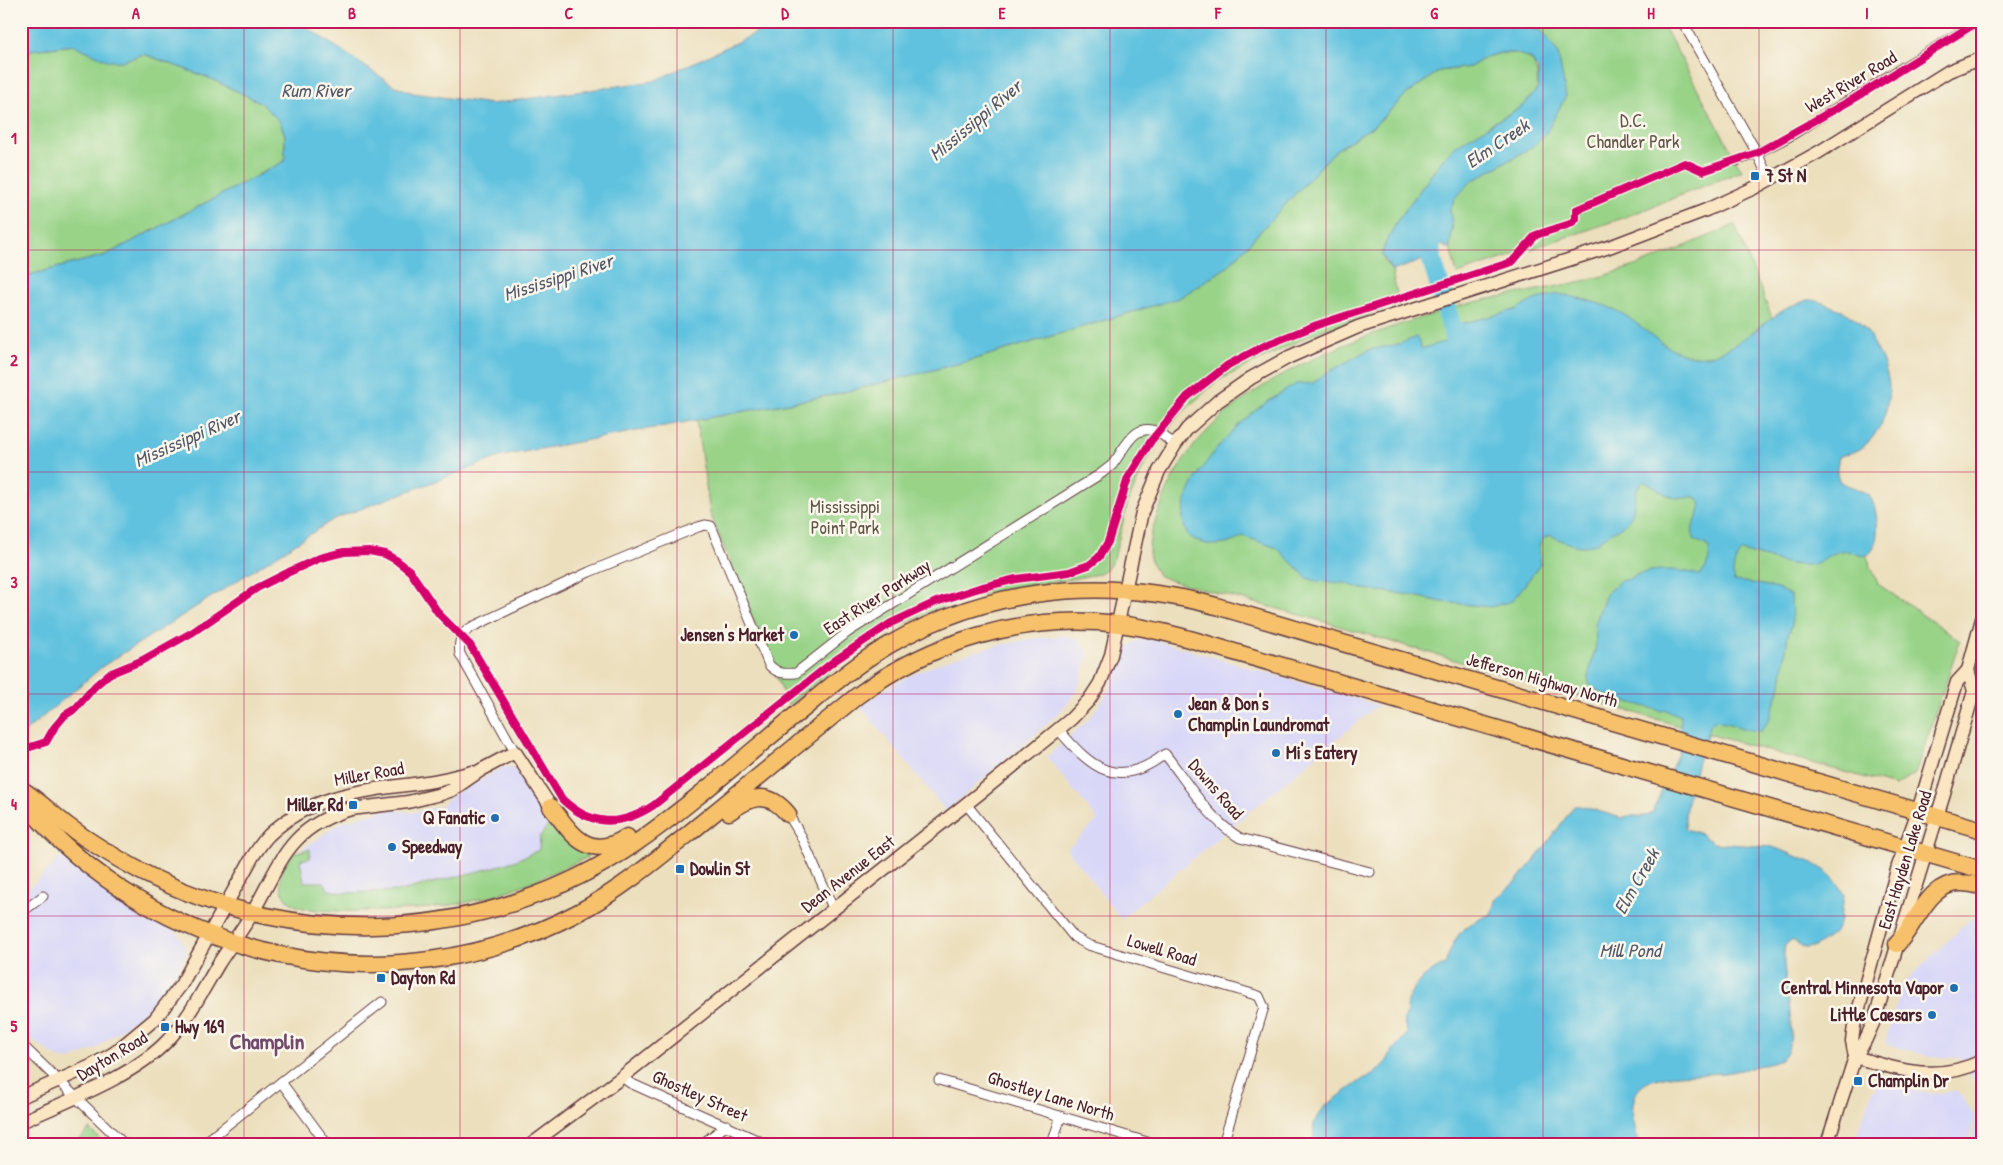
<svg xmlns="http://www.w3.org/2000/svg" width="2003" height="1165" viewBox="0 0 2003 1165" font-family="'Patrick Hand',sans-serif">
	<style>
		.built { fill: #d8d7f8 }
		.green { fill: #98d388; stroke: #71795a }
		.water { fill: #61c2df; stroke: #567085 }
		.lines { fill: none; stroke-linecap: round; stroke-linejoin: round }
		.river { stroke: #61c2df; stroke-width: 20 }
		.street-casing { stroke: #623c41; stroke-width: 11 }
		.secondary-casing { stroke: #623c41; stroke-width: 15 }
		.highway-casing { stroke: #623c41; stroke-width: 19 }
		.street { stroke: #fff; stroke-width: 9 }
		.secondary { stroke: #fbe6c4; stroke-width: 12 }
		.highway { stroke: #f6c16b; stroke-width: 16 }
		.cycleway-casing { stroke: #fbf7ec; stroke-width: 11 }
		.cycleway { stroke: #d6006c; stroke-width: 8 }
		.grid { fill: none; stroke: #c2185b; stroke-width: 1; stroke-opacity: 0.55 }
		.poi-dot { fill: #1f6fb2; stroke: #fbf7ec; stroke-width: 2 }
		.labels { text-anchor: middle; stroke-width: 5; stroke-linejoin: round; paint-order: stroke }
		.street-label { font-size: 18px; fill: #4a1f2b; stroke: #fbf7ec }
		.park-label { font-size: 18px; fill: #615547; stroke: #fbf7ec }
		.poi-label { font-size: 18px; font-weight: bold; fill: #4a1f2b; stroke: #fbf7ec; text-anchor: start }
		.water-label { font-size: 19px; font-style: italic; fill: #52586a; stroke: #fbf7ec }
		.district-label { font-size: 22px; font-weight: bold; fill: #714a6c; stroke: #fbf7ec }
		.neatline { fill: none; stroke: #c2185b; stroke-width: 2 }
		.grid-label { font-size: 16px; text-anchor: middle; font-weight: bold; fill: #c2185b }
	</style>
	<rect width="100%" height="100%" fill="#fbf7ec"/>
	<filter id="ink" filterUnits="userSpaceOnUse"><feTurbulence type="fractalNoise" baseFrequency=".02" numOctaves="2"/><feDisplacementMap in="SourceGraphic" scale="10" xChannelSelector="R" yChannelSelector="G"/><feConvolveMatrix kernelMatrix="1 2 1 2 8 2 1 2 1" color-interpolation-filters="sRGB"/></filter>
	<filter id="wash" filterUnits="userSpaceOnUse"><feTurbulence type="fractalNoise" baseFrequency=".0096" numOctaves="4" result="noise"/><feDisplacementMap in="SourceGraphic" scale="20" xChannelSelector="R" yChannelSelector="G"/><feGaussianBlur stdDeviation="1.12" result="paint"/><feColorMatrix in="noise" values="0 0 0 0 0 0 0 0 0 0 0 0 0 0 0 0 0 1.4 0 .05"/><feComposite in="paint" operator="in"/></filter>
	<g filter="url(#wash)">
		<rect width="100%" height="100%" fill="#ecdfbd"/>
		<g class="built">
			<path d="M1068,636L1078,640L1083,645L1087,651L1088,658L1076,693L1058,714L946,811L861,707L882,691L913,674L950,659L991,647L1037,638Z"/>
			<path d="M1150,639L1378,705L1121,919L1067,849L1098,820L1047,757L1089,719L1106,695L1118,672L1121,655L1127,648L1137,641Z"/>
			<path d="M505,766L509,767L516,771L553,819L565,839L577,851L586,854L588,857L542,878L504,892L465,903L443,906L388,911H346L305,908L293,905L285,899L281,887V878L287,864L296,853L340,823L387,809L411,813L441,806L455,794Z"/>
			<path d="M61,857L136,912L175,931L183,941L186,952L180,966L151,1007L95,1049L70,1060L58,1058L50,1053L21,1031V896Z"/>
			<path d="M1971,918L1982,920V1093L1960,1058L1931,1057L1885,1043L1902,985Z"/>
			<path d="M1885,1083L1913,1091L1943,1093L1957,1090L1975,1117L1967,1144H1854L1872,1091L1879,1085Z"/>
			<path d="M1982,1098V1144H1970Z"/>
		</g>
		<g class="green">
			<path d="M1490,21H1661L1742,171L1623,218L1457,274L1450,247L1452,228L1450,209L1455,198L1472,181L1532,147L1546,133L1558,53Z"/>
			<path d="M74,45L109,60L122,61L144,54L209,78L260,102L280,122L285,135V161L106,255L21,277V51Z"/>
			<path d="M1500,53C1530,53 1537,57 1538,88L1524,105L1491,124L1443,159L1398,220L1384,261L1392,271L1399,304L1313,334L1217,381L1177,417L1147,460L1128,502L1114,558L1108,568L1098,574C1049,584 999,587 952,603C890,624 838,665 788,705L710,513L696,420L832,395L965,362L1179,298L1227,267L1336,150L1375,125L1407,94L1439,71L1470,67L1486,57Z"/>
			<path d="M1735,225L1878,584L1960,641L1915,774L1895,786L1676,725L1301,615L1172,581L1158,575C1155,570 1152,564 1150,558C1145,541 1160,509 1166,493C1205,396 1331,345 1424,317C1441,312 1457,306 1475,302C1524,291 1575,286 1623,270C1661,258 1698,240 1735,225Z"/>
			<path d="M553,819C562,834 569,848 586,854L588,857C548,875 506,895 463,903C431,909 397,911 365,911C345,911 324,912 304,908C275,903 274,870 295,853C299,851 305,850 310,849V858L300,860L304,882H324L328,890L345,893L400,891L491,868L514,861L539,850L540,836Z"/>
			<path d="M89,1129L105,1144H76Z"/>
		</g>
		<g class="water">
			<path d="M21,21H297L393,85L413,93L491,104L654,81L782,21H1490L1542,31L1558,53L1566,96L1546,133L1532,147L1472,181L1455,198L1450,209L1452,228L1450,247L1446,248L1445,246L1439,245L1436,250L1437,255L1392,271L1382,255L1385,244L1398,220L1443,159L1457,145L1524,105L1538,88V69L1531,59L1516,53H1500L1486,57L1470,67L1439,71L1408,93L1375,125L1336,150L1227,267L1179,298L965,362L832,395L502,456L334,519L103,666L21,735V277L106,255L285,161V135L280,122L260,102L209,78L144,54L122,61H109L74,45L21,51Z"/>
			<path d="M1558,294C1581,298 1603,303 1623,314C1647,329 1665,352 1694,356C1730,361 1763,317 1796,304C1800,303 1804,301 1807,300C1817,299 1828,305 1836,308C1849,313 1860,321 1868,333C1877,348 1888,369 1889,386C1889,392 1888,399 1887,405C1885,421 1874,440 1860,449C1854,453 1846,453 1839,457C1837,467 1835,473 1840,482C1848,486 1860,489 1868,495C1879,504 1882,549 1867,555C1859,558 1851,549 1841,551C1831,553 1823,561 1814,564C1796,569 1759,556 1742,551C1735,556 1731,573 1734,581C1753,583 1775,585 1791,596L1792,625L1788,635L1781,684L1769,720L1761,731C1744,731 1730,722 1714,721L1709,727C1703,750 1680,808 1686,829L1701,834L1713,843L1773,847L1813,863L1826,871L1837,882L1844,895L1841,919L1835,932L1815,947L1805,948L1792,940L1785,945C1779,975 1801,1032 1785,1055C1779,1063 1767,1064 1757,1066C1746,1069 1735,1072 1724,1073C1700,1076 1641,1068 1634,1099C1630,1115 1636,1128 1638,1144H1313L1314,1124L1324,1107L1363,1079L1374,1074L1385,1064L1393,1050L1408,1033C1402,1022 1405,1021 1407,1011C1407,1008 1407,1005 1407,1003C1410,987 1430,970 1445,965C1455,934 1461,927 1491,914L1496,898C1526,877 1552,836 1574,806H1581L1621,818L1628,816H1646L1652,813L1679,751L1681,716L1666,710L1661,711C1641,704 1604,699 1589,684L1588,677L1596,646L1595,624L1606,594L1621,580C1629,581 1631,577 1639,574C1656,568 1682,569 1699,575C1707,571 1711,556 1709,547L1694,539C1693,535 1692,531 1693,527C1694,522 1709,499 1693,497C1691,496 1688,498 1686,498C1681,499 1675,498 1670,496C1660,493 1653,483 1643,482C1631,490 1638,508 1629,519C1622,528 1608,534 1599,540V542C1582,551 1566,543 1550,535C1532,543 1542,551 1540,565L1512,601L1491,607L1442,602L1410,595L1363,589L1344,583L1316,581L1307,578L1277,548L1243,536C1227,548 1202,548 1187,534C1185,528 1182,522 1183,516C1184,483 1225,435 1250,415C1262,404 1277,396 1291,387L1296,384L1313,383L1323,375L1368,350L1399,344L1417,337L1421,349L1463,336L1460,324L1515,310L1534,300Z"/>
		</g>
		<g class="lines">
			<path class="river" d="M1430,232L1431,257L1459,352L1466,361"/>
		</g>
	</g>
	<g filter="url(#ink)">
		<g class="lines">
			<defs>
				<g id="street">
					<path d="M1682,21L1757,153L1769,179"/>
					<path d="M1736,161L1757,153L1790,136L1979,21"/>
					<path d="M1058,729C1091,768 1117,791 1165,754C1188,783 1208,819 1240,838L1370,872"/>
					<path d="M515,752L460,654C458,642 461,633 472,627L589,572L698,527L705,525L711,526L769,665C778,674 784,674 796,673L848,632L1102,473C1105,470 1109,468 1112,465C1124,451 1134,419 1159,433C1164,436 1170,441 1175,445"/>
					<path d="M966,804L1074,937L1088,945L1259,996L1264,1007L1223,1144"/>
					<path d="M788,814L800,834L833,908"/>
					<path d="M21,913L43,896"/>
					<path d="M21,1044L124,1144"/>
					<path d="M622,1077L630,1083L766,1144"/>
					<path d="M939,1080L1154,1144"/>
					<path d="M281,1082L327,1144"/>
					<path d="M203,1144L382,1002"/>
					<path d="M702,1144L727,1125"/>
					<path d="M1052,1144L1061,1116"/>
				</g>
				<g id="secondary">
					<path d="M1855,1057L1852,1041L1854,1026L1898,866L1918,811L1957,682L1968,670L1982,619"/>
					<path d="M1855,1057C1899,1070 1937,1083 1982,1061"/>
					<path d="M21,1097L91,1066L114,1053L155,1019L181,985L253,856C258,849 263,841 269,835C315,791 369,791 427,782C442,780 457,776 472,772"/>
					<path d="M21,1122C66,1101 133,1077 167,1041C190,1017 202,991 219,963C230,946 242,930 253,912C281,862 289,827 351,809L408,802L441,794L452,790L481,770L515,752L551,807"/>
					<path d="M532,1144L622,1077L985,789L1071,719L1089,700L1100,683L1111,655L1142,512L1159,471L1175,445L1187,429L1218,401L1251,378L1289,357L1358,327L1609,247L1706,210L1754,188L1819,152L1949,71L1982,58"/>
					<path d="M1827,1144L1855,1057L1865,1041L1874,1021L1944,794L1974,691L1968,670"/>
				</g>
				<g id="highway">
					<path d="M21,789C38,800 52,814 68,826C91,843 116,858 142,872C299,953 489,943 636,843C696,801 751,751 808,705C828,688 848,671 871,656C976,588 1096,574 1216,606L1982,830"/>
					<path d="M21,799C156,963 389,1012 577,913C623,889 662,855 703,822C754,780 806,738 857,696C932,640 1026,613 1119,624C1144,627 1168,633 1193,640L1982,870"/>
					<path d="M551,807C573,835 588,862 627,837"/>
					<path d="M729,812C751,796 768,790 788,814"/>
					<path d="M1897,944C1917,924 1928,881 1962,883C1969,883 1975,885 1982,886"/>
				</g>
			</defs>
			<use href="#street" class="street-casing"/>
			<use href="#secondary" class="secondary-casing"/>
			<use href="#highway" class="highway-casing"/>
			<use href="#street" class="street"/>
			<use href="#secondary" class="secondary"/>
			<use href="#highway" class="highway"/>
			<defs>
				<path id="cycleway" d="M21,750L46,742L54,728L65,715L75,709L95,686L109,674L141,661L193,632L257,588L289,572L320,558L344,552L369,551L385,554L396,560L410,571L439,614L470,645L562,799C591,827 621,827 654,805L834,661L891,623L936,602L979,588L1016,579L1069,572L1089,565L1099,557L1108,542L1128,478L1151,441L1187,397L1228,365L1266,345L1317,325L1512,262L1536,235L1570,224L1576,219V210L1685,163L1703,171L1757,153L1855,98L1979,21"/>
			</defs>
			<use href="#cycleway" class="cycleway-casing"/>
			<use href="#cycleway" class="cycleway"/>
		</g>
	</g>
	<path class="grid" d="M244,21V1144M460,21V1144M677,21V1144M893,21V1144M1110,21V1144M1326,21V1144M1543,21V1144M1759,21V1144M21,250H1982M21,472H1982M21,694H1982M21,916H1982"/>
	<g class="poi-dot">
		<rect x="1750" y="171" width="10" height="10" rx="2.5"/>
		<circle cx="794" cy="635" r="5"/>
		<circle cx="1178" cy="714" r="5"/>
		<circle cx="1276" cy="753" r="5"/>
		<rect x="348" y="800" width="10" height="10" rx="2.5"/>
		<circle cx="495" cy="818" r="5"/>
		<circle cx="392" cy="847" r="5"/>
		<rect x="675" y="864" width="10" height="10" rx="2.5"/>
		<rect x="376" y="973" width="10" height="10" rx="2.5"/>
		<circle cx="1954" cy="988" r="5"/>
		<circle cx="1932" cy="1015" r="5"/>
		<rect x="160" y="1022" width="10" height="10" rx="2.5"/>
		<rect x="1853" y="1076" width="10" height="10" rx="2.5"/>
	</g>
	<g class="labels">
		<g class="street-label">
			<text transform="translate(1851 82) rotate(-31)" y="6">West River Road</text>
			<text transform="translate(877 597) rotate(-33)" y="6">East River Parkway</text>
			<text transform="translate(1542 680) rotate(16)" y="6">Jefferson Highway North</text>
			<text transform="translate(369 774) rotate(-10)" y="6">Miller Road</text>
			<text transform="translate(1216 789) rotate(49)" y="6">Downs Road</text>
			<text transform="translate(1905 860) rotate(-73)" y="6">East Hayden Lake Road</text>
			<text transform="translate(848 874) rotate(-38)" y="6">Dean Avenue East</text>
			<text transform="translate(1162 950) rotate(17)" y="6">Lowell Road</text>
			<text transform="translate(112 1056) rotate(-31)" y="6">Dayton Road</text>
			<text transform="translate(700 1096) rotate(24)" y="6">Ghostley Street</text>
			<text transform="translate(1051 1096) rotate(17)" y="6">Ghostley Lane North</text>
		</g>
		<g class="park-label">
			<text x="1633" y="127">D.C.<tspan x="1633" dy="21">Chandler Park</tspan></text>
			<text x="845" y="513">Mississippi<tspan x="845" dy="21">Point Park</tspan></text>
		</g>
		<g class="poi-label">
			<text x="1765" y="182">7 St N</text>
			<text x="784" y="641" text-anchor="end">Jensen's Market</text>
			<text x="1188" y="710">Jean &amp; Don's<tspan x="1188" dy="21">Champlin Laundromat</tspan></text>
			<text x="1286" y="759">Mi's Eatery</text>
			<text x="343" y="811" text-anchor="end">Miller Rd</text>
			<text x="485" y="824" text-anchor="end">Q Fanatic</text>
			<text x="402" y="853">Speedway</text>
			<text x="690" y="875">Dowlin St</text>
			<text x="391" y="984">Dayton Rd</text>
			<text x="1944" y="994" text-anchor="end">Central Minnesota Vapor</text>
			<text x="1922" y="1021" text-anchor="end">Little Caesars</text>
			<text x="175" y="1033">Hwy 169</text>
			<text x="1868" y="1087">Champlin Dr</text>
		</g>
		<g class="water-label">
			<text x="316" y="97">Rum River</text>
			<text transform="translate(975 120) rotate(-40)" y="7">Mississippi River</text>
			<text transform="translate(1497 143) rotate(-34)" y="7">Elm Creek</text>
			<text transform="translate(558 277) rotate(-18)" y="7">Mississippi River</text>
			<text transform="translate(187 438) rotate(-24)" y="7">Mississippi River</text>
			<text transform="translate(1636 881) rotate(-60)" y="7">Elm Creek</text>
			<text x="1630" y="957">Mill Pond</text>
		</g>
		<g class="district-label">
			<text x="267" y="1049">Champlin</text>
		</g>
	</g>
	<rect width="2003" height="1165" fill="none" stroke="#fbf7ec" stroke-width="55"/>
	<rect x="28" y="28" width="1948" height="1110" class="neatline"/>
	<g class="grid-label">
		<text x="136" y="19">A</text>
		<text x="352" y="19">B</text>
		<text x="569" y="19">C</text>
		<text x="785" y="19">D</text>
		<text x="1002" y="19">E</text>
		<text x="1218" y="19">F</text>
		<text x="1434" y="19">G</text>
		<text x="1651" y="19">H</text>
		<text x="1867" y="19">I</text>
		<text x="14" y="144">1</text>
		<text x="14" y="366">2</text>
		<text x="14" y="588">3</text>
		<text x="14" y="810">4</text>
		<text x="14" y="1032">5</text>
	</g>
</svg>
